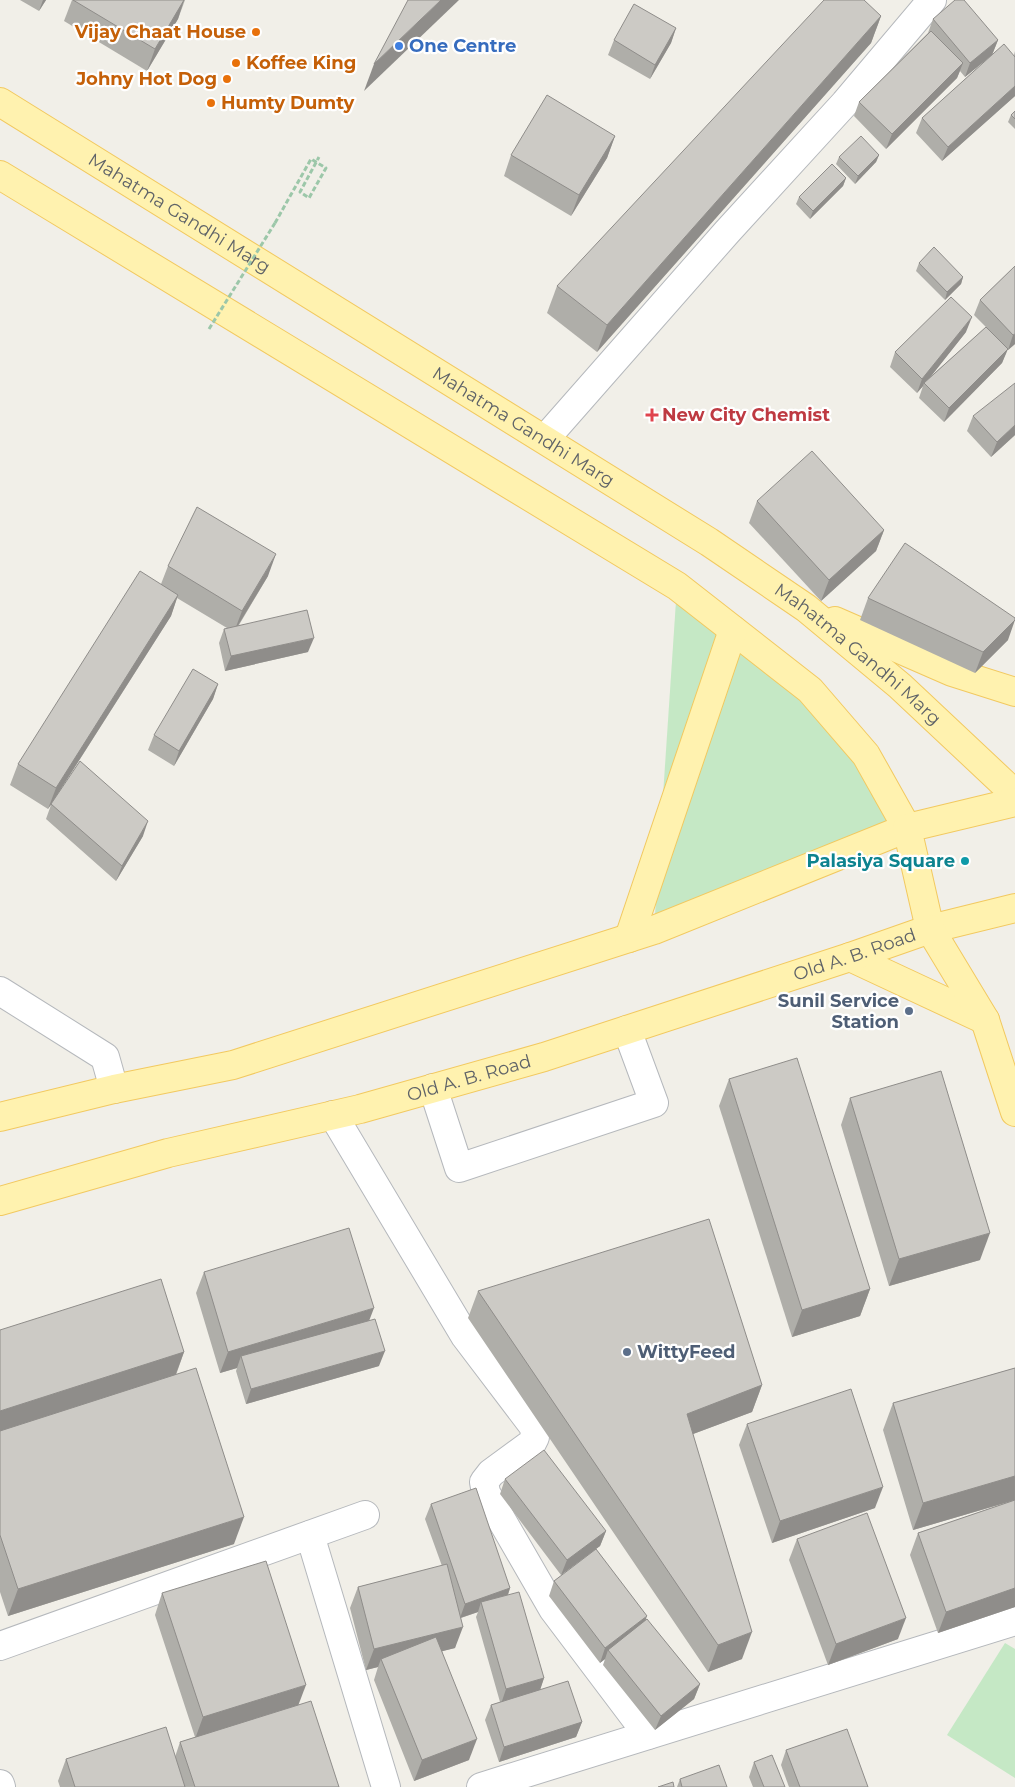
<svg xmlns="http://www.w3.org/2000/svg" width="1015" height="1787" viewBox="0 0 1015 1787" font-family="Montserrat,sans-serif">
	<style>
		.green { fill: #c5e8c5 }
		.lines { fill: none; stroke-linecap: round; stroke-linejoin: round }
		.minor-casing { stroke: #b5b8bc; stroke-width: 30 }
		.major-casing { stroke: #f2c960; stroke-width: 30 }
		.path { stroke: #9cc7a9; stroke-width: 3; stroke-dasharray: 5 2.5; stroke-linecap: butt }
		.minor { stroke: #fff; stroke-width: 28 }
		.major { stroke: #fff2af; stroke-width: 28 }
		.path-bridge { stroke: #9cc7a9; stroke-width: 3; stroke-dasharray: 5 2.5; stroke-linecap: butt }
		.wall { fill: #afaea9 }
		.shaded-wall { fill: #8f8d8a }
		.building { fill: #cccac5; stroke: #8f8d8a }
		.food-dot { fill: #e8710a; stroke: #fff; stroke-width: 2 }
		.shop-dot { fill: #3f7fe0; stroke: #fff; stroke-width: 2 }
		.health-dot { fill: #e0444e; stroke: #fff; stroke-width: 2 }
		.culture-dot { fill: #0f9aa8; stroke: #fff; stroke-width: 2 }
		.service-dot { fill: #5c6f8a; stroke: #fff; stroke-width: 2 }
		.labels { text-anchor: middle; stroke-width: 4.5; stroke-linejoin: round; paint-order: stroke }
		.food-label { font-size: 18px; font-weight: bold; fill: #c56008; stroke: #fff; text-anchor: end }
		.shop-label { font-size: 18px; font-weight: bold; fill: #366cbe; stroke: #fff; text-anchor: start }
		.street-label { font-size: 18px; fill: #5f6368; stroke: #fff }
		.health-label { font-size: 18px; font-weight: bold; fill: #be3a42; stroke: #fff; text-anchor: start }
		.culture-label { font-size: 18px; font-weight: bold; fill: #0d838f; stroke: #fff; text-anchor: end }
		.service-label { font-size: 18px; font-weight: bold; fill: #4e5e75; stroke: #fff; text-anchor: end }
	</style>
	<rect width="100%" height="100%" fill="#f1efe8"/>
	<g class="green">
		<path d="M677,586L810,690L907,828L654,930Z"/>
		<path d="M1005,1643L1015,1649V1778L947,1735Z"/>
	</g>
	<g class="lines">
		<defs>
			<g id="minor">
				<path d="M545,439L727,232L845,103L932,0"/>
				<path d="M0,991L105,1057L114,1089"/>
				<path d="M433,1088L459,1168L654,1103L627,1030"/>
				<path d="M333,1115L465,1336L534,1427L535,1437L532,1443L491,1473L484,1482L486,1493L553,1609L648,1735"/>
				<path d="M310,1535L386,1787"/>
				<path d="M0,1646L365,1515"/>
				<path d="M0,1784L1,1787"/>
				<path d="M481,1787L1015,1621"/>
			</g>
			<g id="major">
				<path id="s1" d="M0,102L709,542L806,608L900,686L1015,794"/>
				<path d="M0,175L677,586L810,690L866,755L907,828L654,930L233,1065L114,1089L0,1117"/>
				<path d="M835,621L952,672L1015,692"/>
				<path d="M1015,802L907,828L930,929L1015,908"/>
				<path d="M629,938L733,630"/>
				<path d="M850,957L985,1020"/>
				<path id="s2" d="M0,1201L168,1153L360,1109L544,1057L850,957L930,929L985,1020L1015,1112"/>
			</g>
		</defs>
		<use href="#minor" class="minor-casing"/>
		<use href="#major" class="major-casing"/>
		<path class="path" d="M275,223L311,159L326,168L309,198L300,192L319,157"/>
		<use href="#minor" class="minor"/>
		<use href="#major" class="major"/>
		<path class="path-bridge" d="M209,329L275,223"/>
	</g>
	<g class="wall">
		<path d="M20,0H46L39,11Z"/>
		<path d="M72,0H185L178,19L147,71L64,21Z"/>
		<path d="M881,16L871,43L597,352L547,313L557,286Z"/>
		<path d="M933,19L998,40L992,55H1014L1015,51V96L942,161L916,133L922,118L991,56L965,77L960,71L957,78L886,149L854,116L859,102L928,33Z"/>
		<path d="M676,28L671,43L650,79L608,55L614,40Z"/>
		<path d="M1015,111V129L1008,122L1011,115Z"/>
		<path d="M615,136L607,158L571,216L504,176L511,155Z"/>
		<path d="M879,155L876,162L855,184L836,164L839,157Z"/>
		<path d="M846,178L843,186L810,219L796,204L799,197Z"/>
		<path d="M919,263L963,277L961,284L945,300L916,271Z"/>
		<path d="M1015,266V344L1008,350H1007L1002,363L944,422L919,398L923,386L917,393L890,367L895,352L966,332L929,378L986,327L974,315L980,300Z"/>
		<path d="M973,416L1015,435L991,457L967,431Z"/>
		<path d="M757,501L884,530L876,551L821,601L749,523Z"/>
		<path d="M168,566L268,576L239,625L308,652L225,671L219,643L224,629L227,628L177,598L171,616L61,789L143,836L116,881L46,819L51,805L48,809L10,785L18,764L161,584Z"/>
		<path d="M868,598L1008,640L975,673L860,620Z"/>
		<path d="M218,684L213,699L174,766L148,750L154,735Z"/>
		<path d="M729,1079L870,1289L860,1316L792,1337L719,1106Z"/>
		<path d="M850,1098L980,1260L889,1286L841,1125Z"/>
		<path d="M204,1272L369,1320L379,1366L246,1404L236,1371L237,1368L220,1373L196,1293Z"/>
		<path d="M478,1291L762,1385L752,1412L693,1434L742,1659L708,1672L468,1318Z"/>
		<path d="M0,1330L184,1352L176,1375L234,1544L8,1616L0,1592Z"/>
		<path d="M1015,1368V1607L938,1633L910,1555L918,1533L1012,1501L913,1530L883,1430L893,1403Z"/>
		<path d="M747,1424L875,1508L772,1543L739,1445Z"/>
		<path d="M505,1479L606,1531L600,1546L596,1549L646,1620L700,1684L694,1699L655,1730L603,1665L605,1659L600,1663L549,1596L554,1581L588,1555L561,1575L500,1494Z"/>
		<path d="M431,1504L510,1588L508,1595L544,1678L540,1690L582,1722L576,1737L499,1762L485,1720L491,1705L500,1702L476,1617L478,1612L461,1618L455,1648L442,1651L469,1760L414,1781L374,1680L378,1667L366,1670L350,1608L358,1587L442,1566L425,1519Z"/>
		<path d="M797,1539L898,1639L828,1665L789,1560Z"/>
		<path d="M162,1593L299,1705L339,1787H60L58,1781L66,1759L175,1757L180,1742L195,1737L155,1615Z"/>
		<path d="M786,1750L868,1787H789L781,1765Z"/>
		<path d="M754,1762L785,1787H753L749,1777Z"/>
		<path d="M680,1779L727,1787H677Z"/>
	</g>
	<g class="shaded-wall">
		<path d="M43,0H46L39,11Z"/>
		<path d="M184,0L178,19L147,71L155,49Z"/>
		<path d="M441,0H459L364,91L374,64Z"/>
		<path d="M881,16L871,43L597,352L607,325Z"/>
		<path d="M676,28L671,43L650,79L655,65Z"/>
		<path d="M998,40L992,55L965,77L970,63Z"/>
		<path d="M963,63L957,78L886,149L892,134Z"/>
		<path d="M1015,86V96L942,161L948,147Z"/>
		<path d="M615,136L607,158L571,216L579,195Z"/>
		<path d="M879,155L876,162L855,184L858,176Z"/>
		<path d="M846,178L843,186L810,219L813,211Z"/>
		<path d="M963,277L961,284L945,300L947,292Z"/>
		<path d="M972,317L966,332L925,384L924,383L923,386L917,393L922,379Z"/>
		<path d="M1015,334V344L1008,350L1013,335Z"/>
		<path d="M1008,349L1002,363L944,422L949,408Z"/>
		<path d="M1015,425V435L991,457L997,442Z"/>
		<path d="M884,530L876,551L821,601L829,580Z"/>
		<path d="M276,554L268,576L234,632L242,611Z"/>
		<path d="M178,595L171,616L48,809L56,788Z"/>
		<path d="M1015,620L1008,640L975,673L983,652Z"/>
		<path d="M314,638L308,652L225,671L231,656Z"/>
		<path d="M218,684L213,699L174,766L179,751Z"/>
		<path d="M148,821L143,836L116,881L122,866Z"/>
		<path d="M990,1233L980,1260L889,1286L899,1259Z"/>
		<path d="M870,1289L860,1316L792,1337L802,1310Z"/>
		<path d="M374,1308L366,1329L241,1356L237,1368L220,1373L228,1352Z"/>
		<path d="M385,1351L379,1366L246,1404L251,1389Z"/>
		<path d="M184,1352L174,1379L0,1435V1411Z"/>
		<path d="M762,1385L752,1412L677,1440L687,1414Z"/>
		<path d="M1015,1476V1500L913,1530L923,1503Z"/>
		<path d="M883,1487L875,1508L772,1543L780,1521Z"/>
		<path d="M244,1517L234,1544L8,1616L18,1589Z"/>
		<path d="M606,1531L600,1546L561,1575L567,1560Z"/>
		<path d="M510,1588L505,1603L481,1602L478,1612L460,1618L465,1604Z"/>
		<path d="M1015,1588V1607L938,1633L946,1612Z"/>
		<path d="M647,1616L642,1630L608,1650L605,1659L600,1663L605,1648Z"/>
		<path d="M906,1618L898,1639L828,1665L836,1644Z"/>
		<path d="M463,1627L455,1648L384,1666L381,1659L378,1667L366,1670L374,1649Z"/>
		<path d="M752,1632L742,1659L708,1672L718,1645Z"/>
		<path d="M544,1678L539,1693L501,1704L506,1689Z"/>
		<path d="M700,1684L694,1699L655,1730L661,1716Z"/>
		<path d="M306,1685L298,1706L195,1739L203,1717Z"/>
		<path d="M582,1722L576,1737L499,1762L504,1747Z"/>
		<path d="M477,1739L469,1760L414,1781L422,1760Z"/>
	</g>
	<g class="building">
		<path d="M73,0H184L155,49Z"/>
		<path d="M408,0H441L374,64Z"/>
		<path d="M824,0H864L881,16L607,325L557,286Z"/>
		<path d="M955,0H964L998,40L970,63L933,19Z"/>
		<path d="M634,4L676,28L655,65L614,40Z"/>
		<path d="M931,31L963,63L892,134L859,102Z"/>
		<path d="M1004,44L1015,57V86L948,147L922,118Z"/>
		<path d="M547,95L615,136L579,195L511,155Z"/>
		<path d="M1015,111V119L1011,115Z"/>
		<path d="M861,136L879,155L858,176L839,157Z"/>
		<path d="M832,164L846,178L813,211L799,197Z"/>
		<path d="M934,247L963,277L947,292L919,263Z"/>
		<path d="M1015,266V334L1013,335L980,300Z"/>
		<path d="M951,297L972,317L922,379L895,352Z"/>
		<path d="M986,327L1008,349L949,408L924,383Z"/>
		<path d="M1015,383V425L997,442L973,416Z"/>
		<path d="M812,451L884,530L829,580L757,501Z"/>
		<path d="M197,507L276,554L242,611L168,566Z"/>
		<path d="M905,543L1015,618V620L983,652L868,598Z"/>
		<path d="M140,571L178,595L56,788L18,764Z"/>
		<path d="M307,610L314,638L231,656L224,629Z"/>
		<path d="M193,669L218,684L179,751L154,735Z"/>
		<path d="M80,761L148,821L122,866L51,804Z"/>
		<path d="M797,1058L870,1289L802,1310L729,1079Z"/>
		<path d="M941,1071L990,1233L899,1259L850,1098Z"/>
		<path d="M709,1219L762,1385L687,1414L752,1632L718,1645L478,1291Z"/>
		<path d="M349,1228L374,1308L228,1352L204,1272Z"/>
		<path d="M161,1279L184,1352L0,1411V1330Z"/>
		<path d="M375,1319L385,1351L251,1389L241,1356Z"/>
		<path d="M196,1368L244,1517L18,1589L0,1535V1431Z"/>
		<path d="M1015,1368V1476L923,1503L893,1403Z"/>
		<path d="M851,1389L883,1487L780,1521L747,1424Z"/>
		<path d="M544,1450L606,1531L567,1560L505,1479Z"/>
		<path d="M476,1488L510,1588L465,1604L431,1504Z"/>
		<path d="M1015,1500V1588L946,1612L918,1533Z"/>
		<path d="M867,1513L906,1618L836,1644L797,1539Z"/>
		<path d="M596,1549L647,1616L605,1648L554,1581Z"/>
		<path d="M266,1561L306,1685L203,1717L162,1593Z"/>
		<path d="M447,1564L463,1627L374,1649L358,1587Z"/>
		<path d="M519,1592L544,1678L506,1689L481,1602Z"/>
		<path d="M647,1619L700,1684L661,1716L608,1650Z"/>
		<path d="M436,1637L477,1739L422,1760L381,1659Z"/>
		<path d="M568,1681L582,1722L504,1747L491,1705Z"/>
		<path d="M311,1701L339,1787H195L180,1742Z"/>
		<path d="M166,1727L185,1787H75L66,1759Z"/>
		<path d="M847,1729L868,1787H800L786,1750Z"/>
		<path d="M772,1755L785,1787H764L754,1762Z"/>
		<path d="M719,1765L727,1787H682L680,1779Z"/>
		<path d="M673,1782L674,1787H658Z"/>
	</g>
	<g class="food-dot">
		<circle cx="256" cy="32" r="5"/>
		<circle cx="236" cy="63" r="5"/>
		<circle cx="227" cy="79" r="5"/>
		<circle cx="211" cy="103" r="5"/>
	</g>
	<circle class="shop-dot" cx="399" cy="46" r="5"/>
	<path class="health-dot" d="M649.5 407.5h5v5h5v5h-5v5h-5v-5h-5v-5h5z"/>
	<circle class="culture-dot" cx="965" cy="861" r="5"/>
	<g class="service-dot">
		<circle cx="909" cy="1011" r="5"/>
		<circle cx="627" cy="1352" r="5"/>
	</g>
	<g class="labels">
		<g class="food-label">
			<text x="246" y="38">Vijay Chaat House</text>
			<text x="246" y="69" text-anchor="start">Koffee King</text>
			<text x="217" y="85">Johny Hot Dog</text>
			<text x="221" y="109" text-anchor="start">Humty Dumty</text>
		</g>
		<g class="shop-label">
			<text x="409" y="52">One Centre</text>
		</g>
		<g class="street-label">
			<text dy="6" stroke="none"><textPath href="#s1" startOffset="211">Mahatma Gandhi Marg</textPath></text>
			<text dy="6" stroke="none"><textPath href="#s1" startOffset="616">Mahatma Gandhi Marg</textPath></text>
			<text dy="6" stroke="none"><textPath href="#s1" startOffset="1021">Mahatma Gandhi Marg</textPath></text>
			<text dy="6" stroke="none"><textPath href="#s2" startOffset="890">Old A. B. Road</textPath></text>
			<text dy="6" stroke="none"><textPath href="#s2" startOffset="485">Old A. B. Road</textPath></text>
		</g>
		<g class="health-label">
			<text x="662" y="421">New City Chemist</text>
		</g>
		<g class="culture-label">
			<text x="955" y="867">Palasiya Square</text>
		</g>
		<g class="service-label">
			<text x="899" y="1007">Sunil Service<tspan x="899" dy="21">Station</tspan></text>
			<text x="637" y="1358" text-anchor="start">WittyFeed</text>
		</g>
	</g>
</svg>
